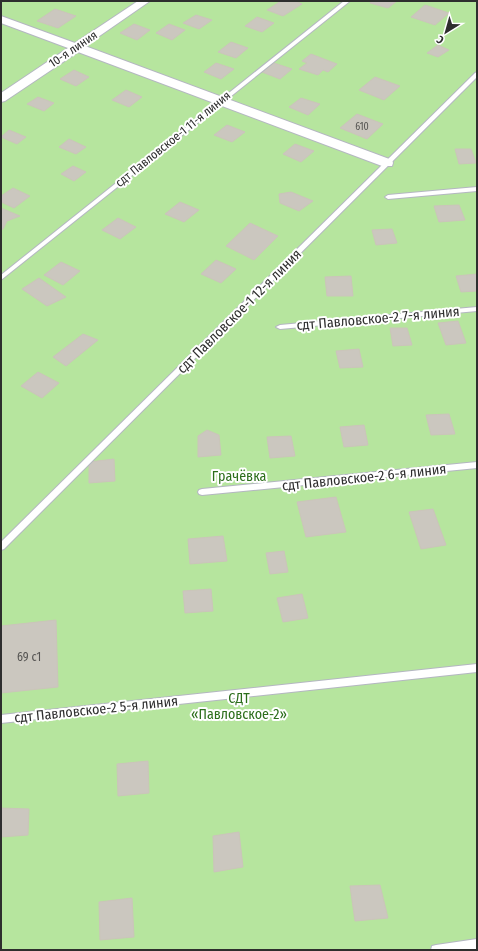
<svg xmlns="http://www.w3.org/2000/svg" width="478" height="951" viewBox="0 0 478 951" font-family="'Fira Sans Condensed',sans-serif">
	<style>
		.green { fill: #b6e59e }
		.building { fill: #cbc7bf; stroke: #cbc5ba }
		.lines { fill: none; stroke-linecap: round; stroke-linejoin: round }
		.lane-casing { stroke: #b4b7c1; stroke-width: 2 }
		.street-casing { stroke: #b4b7c1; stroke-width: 2 }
		.lane { fill: #fff; fill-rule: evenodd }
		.street { fill: #fff; fill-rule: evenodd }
		.labels { text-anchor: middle; stroke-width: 4; stroke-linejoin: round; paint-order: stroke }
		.far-number-label { font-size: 10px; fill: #555452 }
		.far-street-label { font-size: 12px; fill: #2e2e2e; stroke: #fff }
		.number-label { font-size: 12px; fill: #555452 }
		.street-label { font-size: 14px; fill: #2e2e2e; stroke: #fff }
		.park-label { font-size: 14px; fill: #2c6e1b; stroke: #fff }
	</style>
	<rect width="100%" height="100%" fill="#efe9e1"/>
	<rect class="green" x="1" y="1" width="476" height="949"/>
	<g class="building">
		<path d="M281,1H296L302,4L283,16L267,10Z"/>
		<path d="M371,1H397L388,8L370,3Z"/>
		<path d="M425,5L449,13L435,25L411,17Z"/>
		<path d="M55,9L76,16L58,28L37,21Z"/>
		<path d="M196,15L212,20L199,29L183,23Z"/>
		<path d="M257,17L274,23L262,32L245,26Z"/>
		<path d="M134,24L150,30L137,40L120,33Z"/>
		<path d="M169,24L185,30L172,40L156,33Z"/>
		<path d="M231,42L248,48L236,58L218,52Z"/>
		<path d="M438,45L449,50L438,57L427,53Z"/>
		<path d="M311,54L337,64L328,72L323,70L318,75L299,69L307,63L302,61Z"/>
		<path d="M216,63L234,69L221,79L204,72Z"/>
		<path d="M274,63L292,69L280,79L262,72Z"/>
		<path d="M74,70L89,77L76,86L60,79Z"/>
		<path d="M375,77L400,86L384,100L359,90Z"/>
		<path d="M126,90L142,97L129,107L112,100Z"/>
		<path d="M38,97L54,103L44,111L27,104Z"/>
		<path d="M301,98L320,104L308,115L289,107Z"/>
		<path d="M357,114L383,124L367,139L340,128Z"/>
		<path d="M227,125L245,132L232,142L214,135Z"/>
		<path d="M9,130L26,137L17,144L1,137Z"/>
		<path d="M69,139L86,147L76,154L59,147Z"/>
		<path d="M295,144L314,151L301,162L283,154Z"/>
		<path d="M455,149H471L476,163L459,164Z"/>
		<path d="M73,166L86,172L74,181L61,174Z"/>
		<path d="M13,188L30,196L14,208L1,202V196Z"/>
		<path d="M291,192L313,201L299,211L280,203L279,194Z"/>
		<path d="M180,202L199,210L184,222L165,214Z"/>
		<path d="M459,205L465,220L439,222L434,206Z"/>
		<path d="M1,208L20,216L7,221L3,229H1Z"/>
		<path d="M118,218L136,227L120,239L102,230Z"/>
		<path d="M250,223L278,236L254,260L226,246Z"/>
		<path d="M392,229L397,243L376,245L372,230Z"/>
		<path d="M216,260L236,269L221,283L201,274Z"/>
		<path d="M61,262L80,271L63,285L44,275Z"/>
		<path d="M477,274V291L461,292L456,276Z"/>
		<path d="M351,276L353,296H327L325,277Z"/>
		<path d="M39,278L66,297L47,306L22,289Z"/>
		<path d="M458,321L466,343L446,345L438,323Z"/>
		<path d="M390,328H407L412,345L393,346Z"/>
		<path d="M83,334L98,340L66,366L53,357Z"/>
		<path d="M359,349L363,367L340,368L336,351Z"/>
		<path d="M38,372L59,383L42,398L21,386Z"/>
		<path d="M449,414L455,434L431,435L426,415Z"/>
		<path d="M364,425L368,445L344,447L340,427Z"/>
		<path d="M207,430L219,435L221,455L198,457V436Z"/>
		<path d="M291,436L295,456L270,458L267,437Z"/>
		<path d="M114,459L115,481L89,483V462Z"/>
		<path d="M336,497L346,532L306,537L297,502Z"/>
		<path d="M433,509L446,545L421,549L409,512Z"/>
		<path d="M223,536L227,561L190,564L188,539Z"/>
		<path d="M284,551L288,572L270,574L266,553Z"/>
		<path d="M211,589L213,611L185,613L183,591Z"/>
		<path d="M302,594L308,618L283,622L277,598Z"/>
		<path d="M56,620L58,687L1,693V626Z"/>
		<path d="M148,761L149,793L118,796L117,764Z"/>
		<path d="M1,808L29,809L28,835L1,837Z"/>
		<path d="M239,832L243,867L214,872L213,836Z"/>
		<path d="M380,885L388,918L355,921L350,886Z"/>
		<path d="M132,898L134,937L100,940L99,902Z"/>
	</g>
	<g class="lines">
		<defs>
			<g id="lane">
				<path d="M344,1H350L1,280V275Z"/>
				<path d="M477,72V77L4,549L1,550V542L475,73Z"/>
				<path d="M477,187V191L388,199L385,197L388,195Z"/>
				<path d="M477,307V311L280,329L276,327L280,325Z"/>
				<path d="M477,462V468L202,495L199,494L198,492L199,490L202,489Z"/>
				<path d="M477,664V672L1,723V715Z"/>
				<path d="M477,939V949L431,950L432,946L436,945Z"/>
			</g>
			<path id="street" d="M138,1H150L85,46L392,160L393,163L392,166H382L78,52L5,101L1,102V93L68,48L1,23V16L75,43Z"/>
		</defs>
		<use href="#lane" class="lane-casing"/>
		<use href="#street" class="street-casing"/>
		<use href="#lane" class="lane"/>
		<use href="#street" class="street"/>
	</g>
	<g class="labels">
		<g class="far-number-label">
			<text x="362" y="130">610</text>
		</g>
		<g class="far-street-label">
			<text transform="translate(73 49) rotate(-34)" y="4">10-я линия</text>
			<text transform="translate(173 139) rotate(-39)" y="4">сдт Павловское-1 11-я линия</text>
		</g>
		<g class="number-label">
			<text x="29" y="661">69 с1</text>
		</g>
		<g class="street-label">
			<text transform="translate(239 311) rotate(-45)" y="5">сдт Павловское-1 12-я линия</text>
			<text transform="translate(378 318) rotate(-5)" y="5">сдт Павловское-2 7-я линия</text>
			<text transform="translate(364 477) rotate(-6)" y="5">сдт Павловское-2 6-я линия</text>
			<text transform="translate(96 709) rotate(-6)" y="5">сдт Павловское-2 5-я линия</text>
		</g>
		<g class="park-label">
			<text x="239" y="481">Грачёвка</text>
			<text x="239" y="703">СДТ<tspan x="239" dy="16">«Павловское-2»</tspan></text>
		</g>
	</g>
	<rect width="478" height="951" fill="none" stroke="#2e2e2e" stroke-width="4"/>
	<g transform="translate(446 32) rotate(217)" stroke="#ffffff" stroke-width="3" paint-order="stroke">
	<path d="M0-3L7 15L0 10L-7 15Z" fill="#2e2e2e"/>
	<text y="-6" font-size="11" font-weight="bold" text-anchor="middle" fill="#2e2e2e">С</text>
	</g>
</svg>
